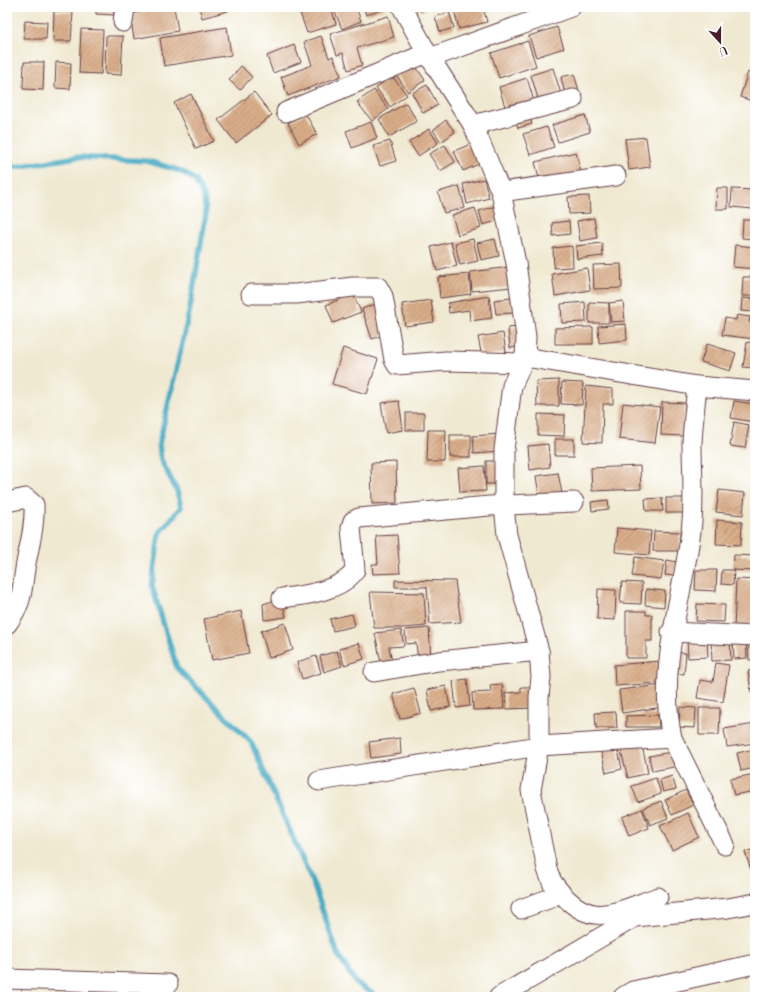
<svg xmlns="http://www.w3.org/2000/svg" width="762" height="1004" viewBox="0 0 762 1004" font-family="'Libre Bodoni',serif">
	<style>
		.lines { fill: none; stroke-linecap: round; stroke-linejoin: round }
		.stream { stroke: #42a9c2; stroke-width: 5.5 }
		.building { fill: url(#building-hatch) }
		.minor-casing { stroke: #633d44; stroke-width: 21 }
		.minor { stroke: #fff; stroke-width: 19 }
	</style>
	<defs>
		<pattern id="building-hatch" width="6" height="6" patternUnits="userSpaceOnUse"><rect width="6" height="6" fill="#d9ad89"/><path d="M-1 1l2-2M0 6l6-6M5 7l2-2" fill="none" stroke="#b28c70"/></pattern>
	</defs>
	<rect width="100%" height="100%" fill="#fff"/>
	<filter id="ink" filterUnits="userSpaceOnUse"><feTurbulence type="fractalNoise" baseFrequency=".025" numOctaves="2"/><feDisplacementMap in="SourceGraphic" scale="8" xChannelSelector="R" yChannelSelector="G"/><feConvolveMatrix kernelMatrix="1 2 1 2 8 2 1 2 1" color-interpolation-filters="sRGB"/></filter>
	<filter id="wash" filterUnits="userSpaceOnUse"><feTurbulence type="fractalNoise" baseFrequency=".012" numOctaves="4" result="noise"/><feDisplacementMap in="SourceGraphic" scale="16" xChannelSelector="R" yChannelSelector="G"/><feGaussianBlur stdDeviation="0.9" result="paint"/><feColorMatrix in="noise" values="0 0 0 0 0 0 0 0 0 0 0 0 0 0 0 0 0 1.4 0 .05"/><feComposite in="paint" operator="in"/></filter>
	<g filter="url(#wash)">
		<rect width="100%" height="100%" fill="#f0e9d1"/>
		<g class="lines">
			<g class="stream">
				<path d="M7,14L9,7"/>
				<path d="M7,166L10,168L77,157L147,161L181,171L195,180L204,197L206,214L189,313L159,444L161,460L177,491L181,507L159,534L152,586L177,668L251,742L314,886L338,955L356,983L378,997"/>
			</g>
		</g>
		<g id="blocks">
			<g class="building">
				<path d="M96,7H114V15L96,14Z"/>
				<path d="M167,7H174L178,31L134,39L130,14Z"/>
				<path d="M199,7H227L228,11L202,18Z"/>
				<path d="M308,7H331L336,24L307,33L299,10Z"/>
				<path d="M333,7H356L361,21L342,29Z"/>
				<path d="M363,7H384L385,9L366,15Z"/>
				<path d="M419,7H428L421,11Z"/>
				<path d="M464,7H483L487,22L459,29L454,10Z"/>
				<path d="M54,11L73,12L71,41H53Z"/>
				<path d="M449,12L454,28L440,32L435,17Z"/>
				<path d="M388,16L394,37L357,48L362,65L348,70L343,53L337,55L330,34Z"/>
				<path d="M25,21L47,22L46,39H24Z"/>
				<path d="M227,27L231,55L164,66L160,38Z"/>
				<path d="M557,27L564,48L536,57L529,36Z"/>
				<path d="M81,29L103,30L101,74L79,73Z"/>
				<path d="M106,36H123L121,75L105,74Z"/>
				<path d="M321,36L329,58L333,56L341,76L288,96L281,77L312,65L304,42Z"/>
				<path d="M528,41L536,66L499,78L491,53Z"/>
				<path d="M294,45L301,62L273,73L267,56Z"/>
				<path d="M24,62H44L43,90L23,89Z"/>
				<path d="M56,62L71,63L70,89L55,88Z"/>
				<path d="M414,64L425,80L408,92L397,76Z"/>
				<path d="M241,66L252,77L240,90L229,80Z"/>
				<path d="M553,68L561,94L539,102L531,75Z"/>
				<path d="M748,72L755,74V102L740,97Z"/>
				<path d="M574,74L579,91L565,95L561,77Z"/>
				<path d="M392,76L407,95L390,107L376,88Z"/>
				<path d="M527,78L534,101L506,110L499,87Z"/>
				<path d="M427,85L438,105L423,113L412,93Z"/>
				<path d="M374,90L388,109L372,121L357,102Z"/>
				<path d="M254,92L272,115L236,143L218,120Z"/>
				<path d="M191,94L214,141L196,149L174,103Z"/>
				<path d="M406,103L417,121L389,137L379,119Z"/>
				<path d="M528,112L532,124L518,128L514,116Z"/>
				<path d="M305,113L317,134L299,144L288,123Z"/>
				<path d="M585,115L590,132L558,142L552,125Z"/>
				<path d="M446,120L455,132L441,142L433,130Z"/>
				<path d="M371,122L377,138L352,148L346,131Z"/>
				<path d="M547,127L554,147L530,155L523,134Z"/>
				<path d="M429,129L438,143L418,156L409,142Z"/>
				<path d="M646,137L650,167L629,170L625,139Z"/>
				<path d="M390,141L396,161L380,166L373,146Z"/>
				<path d="M471,144L479,164L463,171L454,151Z"/>
				<path d="M445,145L455,162L440,171L429,154Z"/>
				<path d="M576,152L581,172L540,182L535,162Z"/>
				<path d="M484,179L489,198L467,204L463,184Z"/>
				<path d="M459,186L465,208L444,213L438,192Z"/>
				<path d="M717,188H728V209H716Z"/>
				<path d="M732,189L754,190L753,209L731,207Z"/>
				<path d="M589,196L590,213L569,214L568,197Z"/>
				<path d="M496,206L500,220L483,225L479,211Z"/>
				<path d="M475,208L481,228L458,235L452,215Z"/>
				<path d="M594,218L597,238L580,241L577,221Z"/>
				<path d="M743,220H755V239L742,238Z"/>
				<path d="M569,221L570,234L553,236L552,223Z"/>
				<path d="M473,239L478,261L460,265L455,243Z"/>
				<path d="M495,239L499,256L481,260L477,243Z"/>
				<path d="M451,242L457,266L437,271L431,247Z"/>
				<path d="M602,243L603,256L577,259L576,246Z"/>
				<path d="M735,245L755,247V269L733,267Z"/>
				<path d="M572,246L573,267L554,268L553,248Z"/>
				<path d="M621,264L622,288L594,289L593,265Z"/>
				<path d="M510,267L512,287L472,291L470,272Z"/>
				<path d="M587,268L590,290L555,296L552,274Z"/>
				<path d="M469,274L471,294L440,298L438,277Z"/>
				<path d="M743,277H755V296H742Z"/>
				<path d="M353,294L361,312L333,323L326,305Z"/>
				<path d="M489,296L492,318L470,321L469,310L449,313L448,303Z"/>
				<path d="M511,298L513,313L496,314L494,300Z"/>
				<path d="M742,298L755,299V312L741,311Z"/>
				<path d="M431,300L434,322L405,326L402,304Z"/>
				<path d="M623,301L625,321L611,322L609,303Z"/>
				<path d="M585,302L586,322L562,323L561,304Z"/>
				<path d="M589,302L609,303V323H589Z"/>
				<path d="M378,303L388,334L372,339L362,309Z"/>
				<path d="M737,315L750,317L749,322L755,323V339L722,335L725,318L736,320Z"/>
				<path d="M626,324L627,340L599,343L598,326Z"/>
				<path d="M518,327L521,347L510,348L508,328Z"/>
				<path d="M593,327V344H555V328Z"/>
				<path d="M503,333L506,352L482,357L478,337Z"/>
				<path d="M747,342L755,343V368L743,367Z"/>
				<path d="M707,344L736,353L730,371L701,362Z"/>
				<path d="M343,348L378,359L367,394L332,384Z"/>
				<path d="M559,380V406H537L536,381Z"/>
				<path d="M562,382L583,383L582,405L561,404Z"/>
				<path d="M586,386L613,389V404H603L602,443L583,442Z"/>
				<path d="M399,401L403,430L386,433L381,403Z"/>
				<path d="M734,401L755,404L753,422L731,418Z"/>
				<path d="M662,402L685,403L684,436L661,435Z"/>
				<path d="M623,403L660,407L655,443L619,439Z"/>
				<rect x="406" y="413" width="18" height="17"/>
				<path d="M538,414L565,415L564,436L538,435Z"/>
				<path d="M734,422L749,425L745,448L730,446Z"/>
				<path d="M428,430H446L445,462H427Z"/>
				<path d="M500,434V451L474,453L473,436Z"/>
				<rect x="450" y="435" width="21" height="22"/>
				<rect x="555" y="439" width="19" height="16"/>
				<path d="M548,444L550,467L530,470L528,446Z"/>
				<path d="M486,461H500L501,484H486Z"/>
				<path d="M396,462L397,503L372,504L371,463Z"/>
				<path d="M484,466L486,491L460,492L458,468Z"/>
				<path d="M640,466L641,489L592,491L591,468Z"/>
				<path d="M558,473L562,493L539,496L536,476Z"/>
				<path d="M719,490L745,493L743,515L716,512Z"/>
				<path d="M662,498L663,511H646L645,499Z"/>
				<rect x="666" y="498" width="18" height="15"/>
				<path d="M608,500L609,509L592,511L591,502Z"/>
				<path d="M717,520L742,522L741,545L716,544Z"/>
				<path d="M617,528L651,531L649,555L615,552Z"/>
				<path d="M654,531L680,532V551H653Z"/>
				<path d="M397,535L400,573L373,574L372,564H378L376,536Z"/>
				<path d="M734,555L755,556V571L733,570Z"/>
				<path d="M635,557L664,561L661,579L632,576Z"/>
				<path d="M667,560L677,562L675,576L665,575Z"/>
				<path d="M696,570H717L716,591L695,590Z"/>
				<path d="M722,570H734L733,585L721,584Z"/>
				<path d="M736,579L755,580L753,630L734,629Z"/>
				<path d="M395,580L455,581L461,622L430,624L427,587H395Z"/>
				<path d="M622,582L642,583L641,604L620,603Z"/>
				<path d="M598,589L616,590L615,620L597,619Z"/>
				<path d="M646,589L665,591L664,607L645,605Z"/>
				<path d="M370,592L424,593L426,626L403,628H374Z"/>
				<path d="M282,598L286,617L264,620L263,604Z"/>
				<path d="M697,604L725,605L724,622L696,621Z"/>
				<path d="M241,611L249,653L212,660L204,619Z"/>
				<path d="M626,611H646V615H652V641H646V658H626Z"/>
				<path d="M352,614L355,626L333,631L330,619Z"/>
				<path d="M285,623L293,650L269,658L261,631Z"/>
				<path d="M429,628L431,660L418,661L416,643L406,644L405,630Z"/>
				<path d="M401,630L404,646L389,647L393,666L382,668L375,633Z"/>
				<path d="M707,635L708,657L688,658L687,637Z"/>
				<path d="M730,638L731,660L712,661L711,639Z"/>
				<path d="M746,638L747,658L734,659L733,639Z"/>
				<path d="M748,639H755V659L749,660Z"/>
				<path d="M359,643L364,659L344,665L339,649Z"/>
				<path d="M337,651L342,666L324,672L320,656Z"/>
				<path d="M674,652L686,653L684,674L672,673Z"/>
				<path d="M316,656L321,673L302,679L297,662Z"/>
				<path d="M661,661L662,683L615,686L614,665Z"/>
				<path d="M716,663L729,665L723,702L697,698L700,680L713,682Z"/>
				<path d="M755,670V691L751,692L748,671Z"/>
				<path d="M467,679L470,706L456,708L453,681Z"/>
				<path d="M502,684L504,709L473,710L472,693L491,692L490,685Z"/>
				<path d="M661,685L664,707L622,713L619,690Z"/>
				<path d="M446,686L450,707L431,711L427,690Z"/>
				<path d="M521,687H534L535,708L506,709L505,693L521,692Z"/>
				<path d="M414,688L421,713L400,719L393,694Z"/>
				<path d="M680,707L696,708L695,728L679,727Z"/>
				<path d="M699,708H720L719,735H699Z"/>
				<path d="M616,712L617,728H596L595,713Z"/>
				<path d="M658,715L659,727H626V716Z"/>
				<path d="M755,724V743L727,747L724,729Z"/>
				<path d="M400,738L401,754L371,758L369,742Z"/>
				<path d="M641,741L648,773L628,778L620,747Z"/>
				<path d="M617,746L622,769L606,773L601,750Z"/>
				<path d="M755,749V768L741,771L737,753Z"/>
				<path d="M671,752L674,767L652,771L649,756Z"/>
				<path d="M755,774V791L734,795L730,779Z"/>
				<path d="M672,776L676,789L663,792L660,780Z"/>
				<path d="M656,778L661,794L638,802L632,786Z"/>
				<path d="M686,790L693,805L672,815L665,800Z"/>
				<path d="M661,801L668,818L650,825L643,808Z"/>
				<path d="M642,809L649,828L629,836L622,817Z"/>
				<path d="M688,813L699,837L672,850L660,826Z"/>
				<path d="M755,849V869L751,870L745,852Z"/>
			</g>
		</g>
	</g>
	<g filter="url(#ink)">
		<use href="#blocks" fill-opacity="0" stroke="#633d44" stroke-width="1"/>
		<g class="lines">
			<defs>
				<g id="minor">
					<path d="M402,7L427,53L473,125L501,192L516,263L526,337L525,357L512,386L510,401L504,450V506L507,535L539,651L541,677L539,697V746L531,790L547,869L555,890L551,898L521,909"/>
					<path d="M123,22L125,7"/>
					<path d="M430,58L571,7"/>
					<path d="M286,112L427,53"/>
					<path d="M473,125L573,99"/>
					<path d="M501,192L616,176"/>
					<path d="M251,294H296L353,287H378L383,296L394,360L397,365L446,361L523,363"/>
					<path d="M525,357L697,386L755,391"/>
					<path d="M697,386C695,405 693,424 692,443C692,472 695,502 691,531C682,600 657,668 672,738L725,845"/>
					<path d="M7,502L26,498L34,505C35,525 30,543 26,563C21,590 25,599 7,624"/>
					<path d="M282,598C303,596 344,590 355,570L351,528L353,521L359,518L489,506L574,502"/>
					<path d="M671,632L755,636"/>
					<path d="M374,672L439,661L539,651"/>
					<path d="M319,781L539,746L672,738"/>
					<path d="M553,883C588,931 611,914 658,897"/>
					<path d="M7,979L168,984"/>
					<path d="M499,997L635,917L728,908L755,903"/>
					<path d="M623,997L633,991L755,964"/>
				</g>
			</defs>
			<use href="#minor" class="minor-casing"/>
			<use href="#minor" class="minor"/>
		</g>
	</g>
	<rect width="762" height="1004" fill="none" stroke="#fff" stroke-width="24"/>
	<g transform="translate(720 42) rotate(159)" stroke="#ffffff" stroke-width="3" paint-order="stroke">
	<path d="M0-3L7 15L0 10L-7 15Z" fill="#4a1f2b"/>
	<text y="-6" font-size="11" font-weight="bold" text-anchor="middle" fill="#4a1f2b">U</text>
	</g>
</svg>
